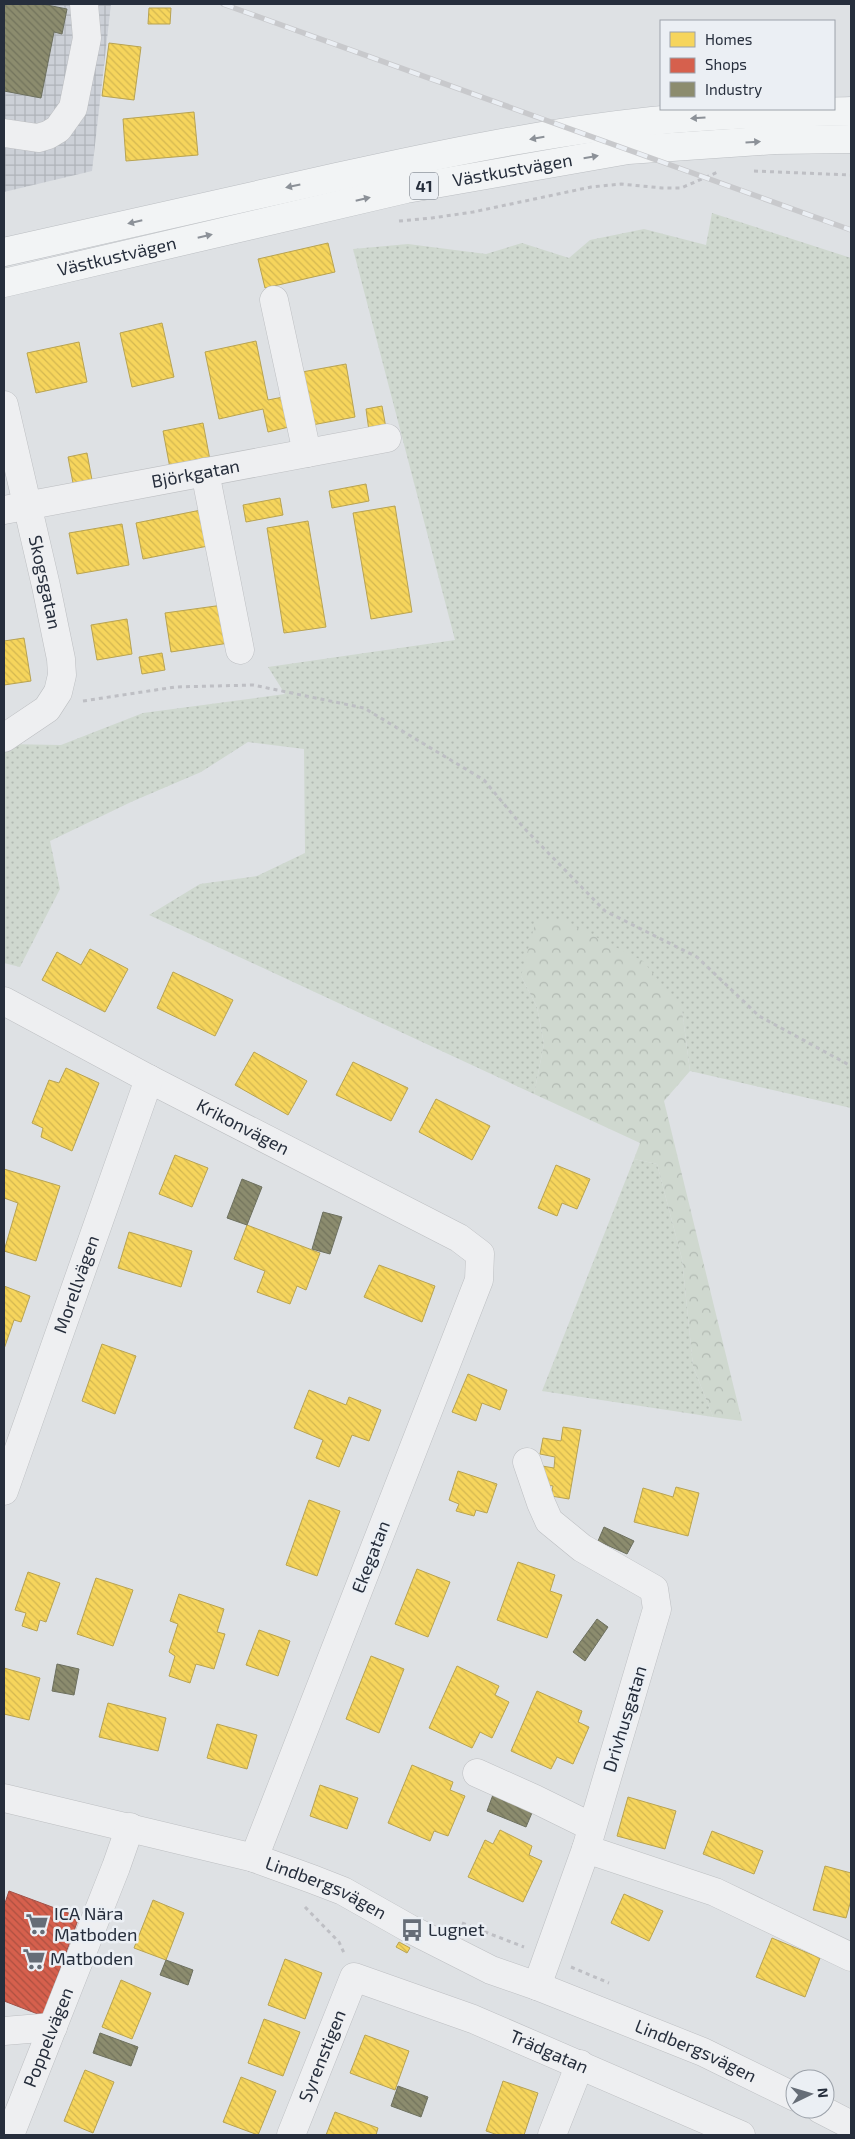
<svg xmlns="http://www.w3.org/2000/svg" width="855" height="2139" viewBox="0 0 855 2139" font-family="'Exo 2',sans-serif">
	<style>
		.industrial { fill: url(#industrial-grid) }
		.grass { fill: url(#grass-dots) }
		.forest { fill: url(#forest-crowns) }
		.homes { fill: url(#homes-back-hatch); stroke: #b8a352 }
		.shops { fill: url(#shops-back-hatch); stroke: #a15148 }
		.industry { fill: url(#industry-back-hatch); stroke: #6d705f }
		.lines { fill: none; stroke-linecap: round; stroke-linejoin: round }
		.minor-casing { stroke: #bdbfc2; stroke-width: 29 }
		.major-casing { stroke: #bbbec2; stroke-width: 29 }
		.path { stroke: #bebfc4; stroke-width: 3; stroke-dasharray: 4 4; stroke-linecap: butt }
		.minor { stroke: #eeeff1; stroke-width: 28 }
		.major { stroke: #f2f4f5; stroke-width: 28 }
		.rail-casing { stroke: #c8c9cc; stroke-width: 5.5 }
		.rail { stroke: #ebeff4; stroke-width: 4; stroke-dasharray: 11; stroke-linecap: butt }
		.oneway { fill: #8c9198 }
		.labels { text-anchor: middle; stroke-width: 5; stroke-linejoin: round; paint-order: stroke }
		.shield { fill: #ebeff4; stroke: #616873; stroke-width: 1 }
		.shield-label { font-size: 16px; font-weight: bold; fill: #262e3c }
		.street-label { font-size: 18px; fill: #262e3c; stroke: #ebeff4 }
		.poi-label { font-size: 18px; fill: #262e3c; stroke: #ebeff4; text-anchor: start }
	</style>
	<defs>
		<pattern id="industrial-grid" width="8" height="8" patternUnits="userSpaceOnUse" patternTransform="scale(1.25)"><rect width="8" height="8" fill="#ccd0d7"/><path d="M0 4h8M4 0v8" fill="none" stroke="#afb3b9"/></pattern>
		<pattern id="grass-dots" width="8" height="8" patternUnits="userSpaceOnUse" patternTransform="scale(1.25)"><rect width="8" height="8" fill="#cfd8cf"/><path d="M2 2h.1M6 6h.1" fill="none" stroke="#b2bab3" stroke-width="1.8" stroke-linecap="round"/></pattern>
		<pattern id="forest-crowns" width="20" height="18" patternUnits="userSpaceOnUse" patternTransform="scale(1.25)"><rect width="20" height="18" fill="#cfd8cf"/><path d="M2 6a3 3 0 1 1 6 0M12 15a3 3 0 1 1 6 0" fill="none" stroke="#b2bab3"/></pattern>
		<pattern id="homes-back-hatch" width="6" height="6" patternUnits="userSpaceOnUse" patternTransform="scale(1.25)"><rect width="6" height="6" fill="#f6d55c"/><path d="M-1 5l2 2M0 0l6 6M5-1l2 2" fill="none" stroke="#d3b751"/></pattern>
		<pattern id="shops-back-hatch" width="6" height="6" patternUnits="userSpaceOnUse" patternTransform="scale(1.25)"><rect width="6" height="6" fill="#d6604d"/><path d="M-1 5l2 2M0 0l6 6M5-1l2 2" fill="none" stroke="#ad5041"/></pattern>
		<pattern id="industry-back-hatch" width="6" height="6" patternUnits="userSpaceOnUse" patternTransform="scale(1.25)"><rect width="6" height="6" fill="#8c8c6e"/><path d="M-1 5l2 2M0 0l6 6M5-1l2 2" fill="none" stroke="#72735c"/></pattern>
	</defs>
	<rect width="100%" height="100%" fill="#dee1e4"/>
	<path class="industrial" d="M4,4H111L92,171L4,192Z"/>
	<g class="grass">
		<path d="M712,213L851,258V1108L690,1071L682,1010L521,976L537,1007L544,1044L534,1094L149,915L200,884L257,876L305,853L304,749L248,742L201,772L131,802L50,841L60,889L20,967L4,963V744L61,745L143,713L285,694L268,667L455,640L353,249L408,244L486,254L522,243L569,258L590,240L644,229L706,245Z"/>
		<path d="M634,1159L657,1164L682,1259L693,1366L713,1417L542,1391Z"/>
	</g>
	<path class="forest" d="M536,920L564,921L643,961L682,1010L690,1071L664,1101L742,1421L713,1417L693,1366L682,1259L657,1164L634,1159L640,1143L534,1094L544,1044L537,1007L521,976Z"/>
	<g class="homes">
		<path d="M149,8H171L170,24H148Z"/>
		<path d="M109,43L141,47L134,100L102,96Z"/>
		<path d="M194,112L198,155L126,161L123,119Z"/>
		<path d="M328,243L335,272L265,288L258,259Z"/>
		<path d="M162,323L174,377L132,387L120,333Z"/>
		<path d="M256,341L268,400L283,397L289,427L268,432L263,409L219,419L205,352Z"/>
		<path d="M79,342L87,382L36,393L27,353Z"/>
		<path d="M346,364L355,417L312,425L302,372Z"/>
		<path d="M382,406L386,428L369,431L366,409Z"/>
		<path d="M203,423L210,460L170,468L163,431Z"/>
		<path d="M87,453L92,480L73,483L68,457Z"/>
		<path d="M366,484L369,501L332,508L329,491Z"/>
		<path d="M280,498L283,515L246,522L243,505Z"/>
		<path d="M395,506L412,612L371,619L353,513Z"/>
		<path d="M201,510L208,546L143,559L136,523Z"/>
		<path d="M308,521L326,627L284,633L267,528Z"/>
		<path d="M122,524L129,565L77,574L69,533Z"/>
		<path d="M223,605L229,643L171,652L165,613Z"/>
		<path d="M127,619L132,654L97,660L91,625Z"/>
		<path d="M24,638L31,681L4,685V641Z"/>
		<path d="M162,653L165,670L142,674L139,657Z"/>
		<path d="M90,949L128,969L105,1012L42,980L57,952L81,965Z"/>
		<path d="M173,972L233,1000L215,1036L157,1008Z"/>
		<path d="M254,1052L307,1081L288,1115L235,1085Z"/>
		<path d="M353,1062L408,1088L391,1121L336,1095Z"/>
		<path d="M66,1068L99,1083L72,1151L41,1137L43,1128L32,1123L49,1080L59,1083Z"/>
		<path d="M436,1099L490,1126L472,1160L419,1132Z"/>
		<path d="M175,1155L208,1168L192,1207L159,1194Z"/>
		<path d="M556,1165L590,1179L577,1209L562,1203L557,1216L538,1208Z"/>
		<path d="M4,1169L60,1186L36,1261L4,1251L18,1203L4,1198Z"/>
		<path d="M247,1225L320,1253L306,1290L297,1286L290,1304L257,1292L265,1271L234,1259Z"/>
		<path d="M129,1232L192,1251L181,1287L118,1268Z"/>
		<path d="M379,1265L435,1286L422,1322L364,1297Z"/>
		<path d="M4,1286L30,1296L21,1322L14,1320L4,1349Z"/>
		<path d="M102,1344L136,1356L115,1414L82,1401Z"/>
		<path d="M468,1374L507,1390L500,1410L482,1403L476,1421L452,1412Z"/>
		<path d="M309,1390L346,1405L349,1397L381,1410L369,1441L352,1435L339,1467L316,1458L323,1440L294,1428Z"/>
		<path d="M563,1427L581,1430L569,1499L551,1496L553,1486L539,1483L542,1466L554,1468L555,1457L540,1454L543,1438L561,1441Z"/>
		<path d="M458,1471L497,1484L487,1513L476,1510L474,1516L456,1511L459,1504L449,1500Z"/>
		<path d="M676,1487L699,1493L688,1536L634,1522L643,1488L673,1497Z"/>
		<path d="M309,1500L340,1511L317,1576L286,1565Z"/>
		<path d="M518,1562L555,1575L550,1591L562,1595L547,1638L497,1620Z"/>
		<path d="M417,1569L450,1582L428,1637L395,1624Z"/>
		<path d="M28,1572L60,1583L46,1622L40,1620L37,1631L22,1626L26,1613L15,1610Z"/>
		<path d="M96,1578L133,1590L113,1646L77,1634Z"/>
		<path d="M179,1594L224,1609L217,1632L225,1634L214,1669L196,1664L190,1683L169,1676L175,1656L169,1652L178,1624L170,1621Z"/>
		<path d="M259,1630L290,1641L278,1676L246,1665Z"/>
		<path d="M371,1656L404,1669L379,1733L346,1719Z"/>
		<path d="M457,1666L499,1686L495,1695L509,1702L492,1738L480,1732L472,1748L429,1728Z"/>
		<path d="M4,1668L40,1678L29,1720L4,1714Z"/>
		<path d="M537,1691L582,1711L578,1722L589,1727L573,1764L557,1757L551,1769L511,1751Z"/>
		<path d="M108,1703L166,1718L158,1751L99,1737Z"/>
		<path d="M217,1724L257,1735L247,1769L207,1758Z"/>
		<path d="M412,1765L453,1782L450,1790L465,1796L448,1836L434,1831L430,1841L388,1823Z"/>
		<path d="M320,1785L358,1798L347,1829L310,1816Z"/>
		<path d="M628,1797L676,1811L665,1849L617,1836Z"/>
		<path d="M500,1830L532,1846L529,1855L542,1861L523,1902L468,1877L485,1840L493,1844Z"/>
		<path d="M712,1831L763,1851L754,1874L703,1854Z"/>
		<path d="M825,1866L851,1873V1900L846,1918L813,1910Z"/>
		<path d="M624,1894L663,1911L649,1941L611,1923Z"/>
		<path d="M153,1900L184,1913L166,1960L134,1948Z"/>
		<path d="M772,1938L820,1958L805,1997L756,1977Z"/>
		<path d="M399,1942L410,1948L407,1953L396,1947Z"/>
		<path d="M285,1959L322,1973L305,2019L268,2005Z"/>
		<path d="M121,1980L151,1993L132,2039L102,2027Z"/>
		<path d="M264,2019L300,2032L283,2076L248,2063Z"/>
		<path d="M365,2035L409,2051L395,2090L350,2073Z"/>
		<path d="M85,2070L114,2082L93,2133L64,2121Z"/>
		<path d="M241,2077L276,2091L258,2135L223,2122Z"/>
		<path d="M503,2081L538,2093L524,2135H498L486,2131Z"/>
		<path d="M335,2112L378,2128L376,2135H326Z"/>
	</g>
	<path class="shops" d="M9,1891L79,1917L43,2016L4,2001V1906Z"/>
	<g class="industry">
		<path d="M4,4H42L67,9L62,34L54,32L41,98L4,91Z"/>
		<path d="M242,1179L262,1187L247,1225L227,1218Z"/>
		<path d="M323,1212L342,1217L330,1254L312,1249Z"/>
		<path d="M604,1527L634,1541L627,1554L598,1541Z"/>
		<path d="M597,1619L608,1627L585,1661L573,1652Z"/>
		<path d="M57,1664L79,1669L74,1695L52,1691Z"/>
		<path d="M494,1792L534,1808L526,1827L487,1811Z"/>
		<path d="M166,1960L193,1970L188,1985L160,1975Z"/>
		<path d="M100,2033L138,2047L131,2066L93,2053Z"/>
		<path d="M398,2086L428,2097L421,2117L391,2106Z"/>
	</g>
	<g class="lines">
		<defs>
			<g id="minor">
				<path d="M4,133L38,138L48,135L58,129L73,108L87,38L84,4"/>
				<path d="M274,300L307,453"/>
				<path id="s1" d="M4,405L46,586L61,659L62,675L58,692L47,709L4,738"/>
				<path d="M205,472L240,650"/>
				<path id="s2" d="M4,510L387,438"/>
				<path id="s3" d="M4,1001L149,1079L459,1238L480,1254L479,1280L254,1858"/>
				<path d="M527,1462L541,1503L549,1521L582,1548L654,1589L657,1609L586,1849L537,1986"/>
				<path id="s4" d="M4,1491L149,1079"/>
				<path d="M477,1773L535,1799L592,1827"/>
				<path id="s5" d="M4,1798L254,1858L312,1879L343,1891L412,1930L491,1970L537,1986L703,2052L795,2097"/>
				<path d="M586,1849L715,1892L851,1957"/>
				<path d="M4,2031L53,2027"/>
				<path d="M820,2109L851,2125"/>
				<path id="s6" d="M10,2135L116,1867L130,1827"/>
				<path id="s7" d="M291,2135L354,1977L473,2019L741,2135"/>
				<path d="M552,2135L580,2064"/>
			</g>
			<g id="major">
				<path d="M4,252C115,226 226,201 337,177C441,154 546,132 652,121C718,114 785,113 851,111"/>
				<path id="s8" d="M4,283L406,189L628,150L775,140L851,139"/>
			</g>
		</defs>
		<use href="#minor" class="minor-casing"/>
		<use href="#major" class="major-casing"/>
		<g class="path">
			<path d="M754,171L851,175"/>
			<path d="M399,221L432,218L473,212L591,187L621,184L662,188H681L718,172"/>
			<path d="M83,701L175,687L253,685L364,708L484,780L523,827L605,911L697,957L759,1016L851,1066"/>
			<path d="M305,1907L339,1942L344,1953"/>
			<path d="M462,1923L524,1947"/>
			<path d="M571,1967L609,1983"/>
			<path d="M811,2073L822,2079"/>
		</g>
		<use href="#minor" class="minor"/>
		<use href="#major" class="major"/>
		<defs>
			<path id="rail" d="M223,4L851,230"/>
		</defs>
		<use href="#rail" class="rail-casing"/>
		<use href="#rail" class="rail"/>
	</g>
	<defs><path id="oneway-solid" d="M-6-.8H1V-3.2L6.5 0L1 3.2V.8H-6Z" transform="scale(1.25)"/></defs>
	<g class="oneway">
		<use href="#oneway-solid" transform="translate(698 118) rotate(176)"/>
		<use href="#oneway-solid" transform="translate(537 138) rotate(170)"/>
		<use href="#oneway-solid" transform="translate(753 142) rotate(-4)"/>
		<use href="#oneway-solid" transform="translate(591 157) rotate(-10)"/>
		<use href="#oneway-solid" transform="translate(293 186) rotate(168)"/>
		<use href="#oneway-solid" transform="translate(363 199) rotate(-13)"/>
		<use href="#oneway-solid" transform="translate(135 222) rotate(167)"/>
		<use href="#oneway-solid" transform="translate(205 236) rotate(-13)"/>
	</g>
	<defs>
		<symbol id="supermarket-bare" viewBox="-9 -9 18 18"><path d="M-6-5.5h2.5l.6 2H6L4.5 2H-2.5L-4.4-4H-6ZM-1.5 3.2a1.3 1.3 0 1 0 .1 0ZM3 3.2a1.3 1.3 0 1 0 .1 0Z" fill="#666d77" stroke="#ebeff4" stroke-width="2.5" paint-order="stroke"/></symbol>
		<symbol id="bus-bare" viewBox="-9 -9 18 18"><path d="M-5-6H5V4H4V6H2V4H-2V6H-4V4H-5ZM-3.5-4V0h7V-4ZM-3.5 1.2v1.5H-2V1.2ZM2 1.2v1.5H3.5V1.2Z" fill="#666d77" stroke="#ebeff4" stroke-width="2.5" paint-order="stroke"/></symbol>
	</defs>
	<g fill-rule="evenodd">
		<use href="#supermarket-bare" x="21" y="1908" width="32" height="32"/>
		<use href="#bus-bare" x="396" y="1914" width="32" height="32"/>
		<use href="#supermarket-bare" x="18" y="1943" width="32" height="32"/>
	</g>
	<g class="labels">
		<rect class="shield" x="410" y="172.5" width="28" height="27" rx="4"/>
		<g class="shield-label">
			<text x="424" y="192">41</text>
		</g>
		<g class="street-label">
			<text dy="6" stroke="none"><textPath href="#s8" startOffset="521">Västkustvägen</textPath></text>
			<text dy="6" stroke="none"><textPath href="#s8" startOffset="116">Västkustvägen</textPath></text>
			<text dy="6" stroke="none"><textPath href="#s2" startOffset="195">Björkgatan</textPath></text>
			<text dy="6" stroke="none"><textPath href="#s1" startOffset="182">Skogsgatan</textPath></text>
			<text dy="6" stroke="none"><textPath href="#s3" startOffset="270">Krikonvägen</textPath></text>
			<text dy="6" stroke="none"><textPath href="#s4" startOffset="219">Morellvägen</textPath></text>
			<text transform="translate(371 1557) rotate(-69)" y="6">Ekegatan</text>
			<text transform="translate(625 1719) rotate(-73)" y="6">Drivhusgatan</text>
			<text dy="6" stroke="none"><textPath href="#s5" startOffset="335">Lindbergsvägen</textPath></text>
			<text dy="6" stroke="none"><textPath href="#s6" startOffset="105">Poppelvägen</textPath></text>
			<text dy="6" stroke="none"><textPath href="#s7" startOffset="379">Trädgatan</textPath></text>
			<text dy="6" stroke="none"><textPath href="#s5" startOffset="740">Lindbergsvägen</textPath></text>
			<text dy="6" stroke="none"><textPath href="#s7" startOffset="85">Syrenstigen</textPath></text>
		</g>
		<g class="poi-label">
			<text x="54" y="1920">ICA Nära<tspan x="54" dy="21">Matboden</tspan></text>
			<text x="428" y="1936">Lugnet</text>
			<text x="50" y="1965">Matboden</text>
		</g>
	</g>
	<rect width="855" height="2139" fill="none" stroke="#262e3c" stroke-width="10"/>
	<rect x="660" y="20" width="175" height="90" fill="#ebeff4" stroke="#9ca2aa"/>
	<rect x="670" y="32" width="25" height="15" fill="#f6d55c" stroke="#9ca2aa"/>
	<text x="705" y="45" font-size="15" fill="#262e3c">Homes</text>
	<rect x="670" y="58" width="25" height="15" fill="#d6604d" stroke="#9ca2aa"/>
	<text x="705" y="70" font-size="15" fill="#262e3c">Shops</text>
	<rect x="670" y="82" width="25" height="15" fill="#8c8c6e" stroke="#9ca2aa"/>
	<text x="705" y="95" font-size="15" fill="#262e3c">Industry</text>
	<g transform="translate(810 2094) rotate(85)"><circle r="24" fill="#ebeff4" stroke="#9ca2aa"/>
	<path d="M0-4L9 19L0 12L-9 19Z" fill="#666d77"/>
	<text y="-8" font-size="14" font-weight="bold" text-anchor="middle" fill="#262e3c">N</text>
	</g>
</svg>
